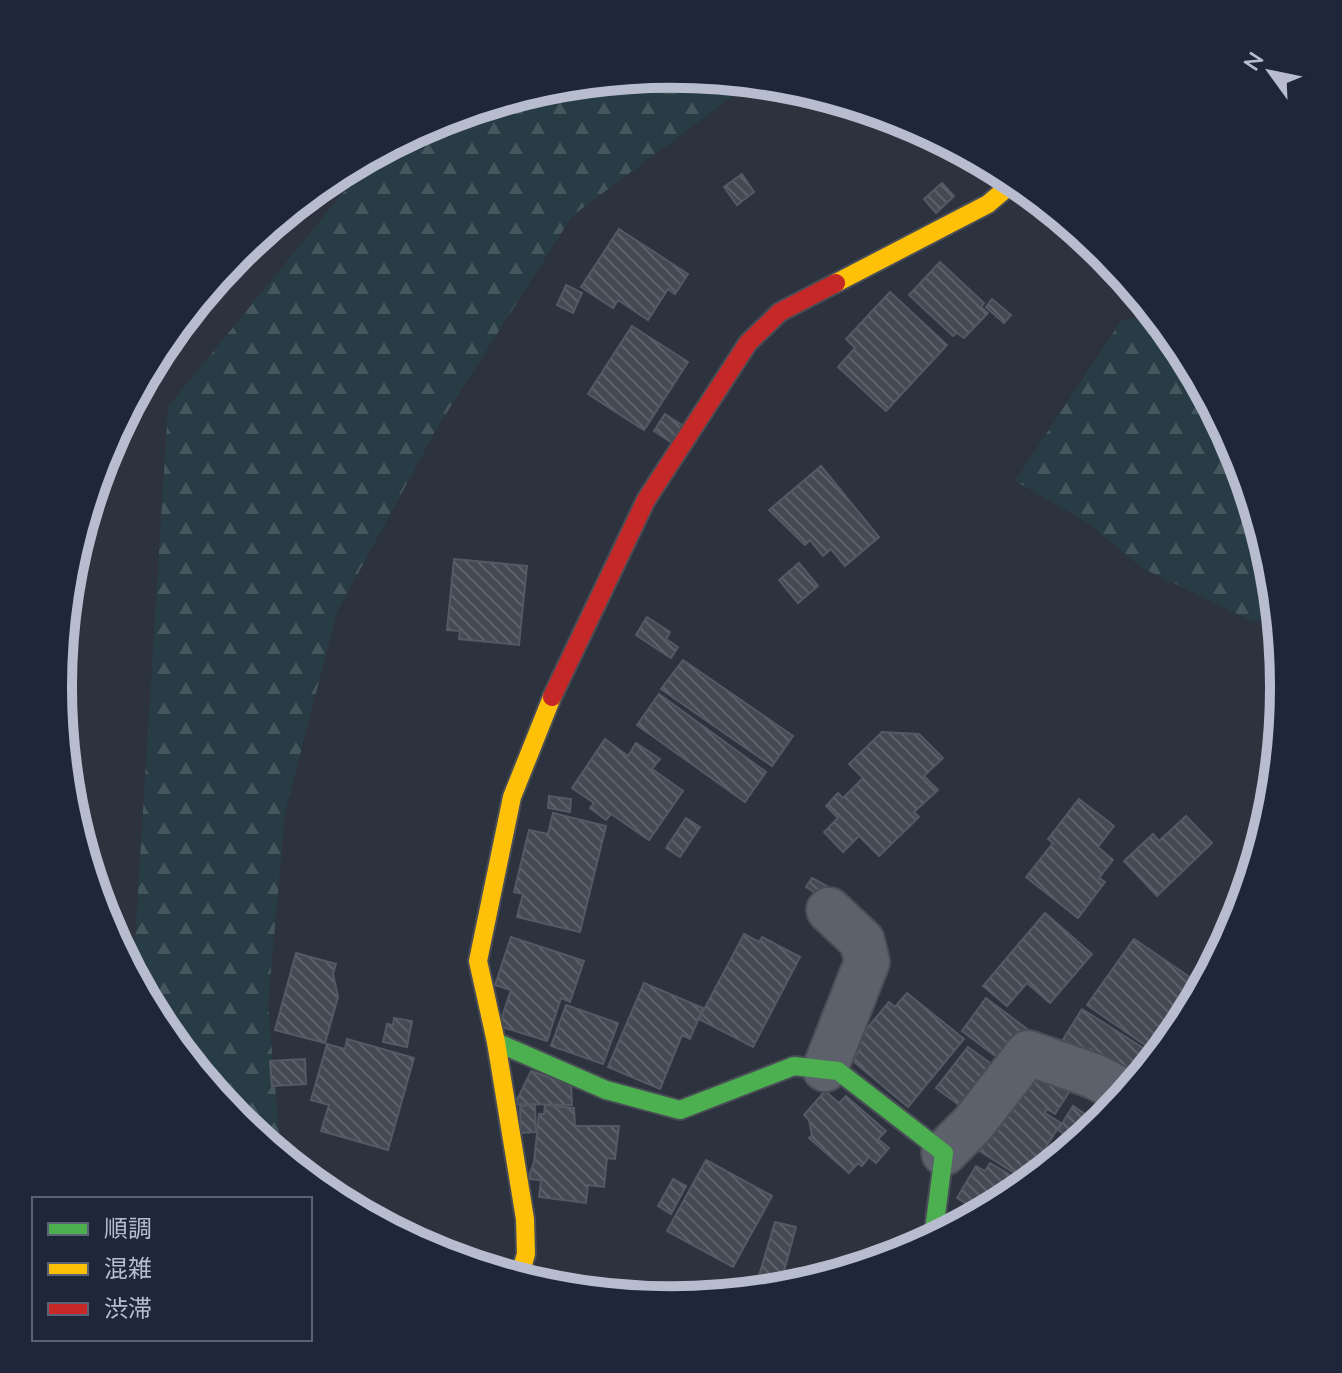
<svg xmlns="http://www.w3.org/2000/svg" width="1342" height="1373" viewBox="0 0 1342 1373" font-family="Mulish,'Noto Sans JP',sans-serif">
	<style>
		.forest { fill: url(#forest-firs) }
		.building { fill: url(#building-back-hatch); stroke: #545a64; stroke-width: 2 }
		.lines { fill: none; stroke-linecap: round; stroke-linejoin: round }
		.street-casing { stroke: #494d56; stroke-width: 48 }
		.fast-casing { stroke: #494d56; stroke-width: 22 }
		.slow-casing { stroke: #494d56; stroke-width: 22 }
		.jam-casing { stroke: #494d56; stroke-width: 22 }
		.street { stroke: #5d616b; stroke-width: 44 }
		.fast { stroke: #4caf50; stroke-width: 18 }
		.slow { stroke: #ffc107; stroke-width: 18 }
		.jam { stroke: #c62828; stroke-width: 18 }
		.rim { fill: none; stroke: #b7bdce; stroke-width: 10 }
	</style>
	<defs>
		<pattern id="forest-firs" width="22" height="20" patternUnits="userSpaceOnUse" patternTransform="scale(2)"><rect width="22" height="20" fill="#283c45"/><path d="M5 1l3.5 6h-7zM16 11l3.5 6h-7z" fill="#45565f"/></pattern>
		<pattern id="building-back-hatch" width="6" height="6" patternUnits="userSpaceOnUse" patternTransform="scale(2)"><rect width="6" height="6" fill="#444953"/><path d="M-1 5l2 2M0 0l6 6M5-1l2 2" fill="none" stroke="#5d616b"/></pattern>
	</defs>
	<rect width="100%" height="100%" fill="#2c323e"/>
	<g class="forest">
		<path d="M671,74L758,82L741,90L572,216L437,428L337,612L285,813L268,1005L281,1156C219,1105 170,1044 133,974L168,407L342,194L394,143L437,120L552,85Z"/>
		<path d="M1154,313C1224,399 1267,509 1277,618L1254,622L1142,568L1088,523L1015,481L1121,321Z"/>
	</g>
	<g class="building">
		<path d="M742,174L754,192L737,205L724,187Z"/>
		<path d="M942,183L954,196L936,213L924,199Z"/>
		<path d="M619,229L688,274L675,294L668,289L648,320L618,300L613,308L581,287Z"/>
		<path d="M940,262L984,303L981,307L988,313L964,338L957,333L953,336L909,295Z"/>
		<path d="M566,285L582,293L573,313L557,305Z"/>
		<path d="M890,292L947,345L886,411L838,367L855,348L846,339Z"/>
		<path d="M992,299L1011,315L1004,323L986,307Z"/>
		<path d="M632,326L688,362L644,430L588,394Z"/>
		<path d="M665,414L685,427L674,444L654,431Z"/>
		<path d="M821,466L879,537L845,566L831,549L823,556L810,540L805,545L769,510Z"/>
		<path d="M454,559L527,566L519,645L459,639L460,631L447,630Z"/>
		<path d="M799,563L818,586L798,603L779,580Z"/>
		<path d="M647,617L670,632L666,639L678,647L671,658L636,635Z"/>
		<path d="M683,660L793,736L772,766L661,689Z"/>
		<path d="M659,694L766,772L745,802L637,725Z"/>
		<path d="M882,732L919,734L943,758L924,776L938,790L914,812L919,817L879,856L859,836L843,852L824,832L838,818L826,806L838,793L843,798L863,778L849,764Z"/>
		<path d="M605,739L628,756L636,743L660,759L652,769L683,791L649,840L611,814L606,820L590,808L594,803L572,788Z"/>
		<path d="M549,796L571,799L570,812L548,808Z"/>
		<path d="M1079,799L1114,826L1098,847L1113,860L1099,878L1105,882L1078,918L1026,877L1053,843L1048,839Z"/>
		<path d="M1273,799L1272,807L1265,830L1253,812Z"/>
		<path d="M553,813L606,826L580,932L517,917L523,894L514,892L529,830L548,834Z"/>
		<path d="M1186,816L1212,843L1157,896L1124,861L1153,834L1159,841Z"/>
		<path d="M686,818L700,827L680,857L666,848Z"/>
		<path d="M812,878L832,889L826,900L806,887Z"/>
		<path d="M1045,913L1092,954L1050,1003L1027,983L1007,1006L983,986Z"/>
		<path d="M744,934L759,942L762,937L800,957L753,1047L699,1019Z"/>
		<path d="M511,937L584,961L570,1002L561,998L547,1041L499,1026L511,990L495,985Z"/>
		<path d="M1134,939L1194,980L1188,989L1197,996L1158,1054L1087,1005Z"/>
		<path d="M296,953L336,964L333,974L338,997L325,1043L275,1030Z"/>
		<path d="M644,983L703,1008L690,1039L682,1035L660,1089L608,1067Z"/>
		<path d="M907,993L964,1039L908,1107L852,1060L860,1050L853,1045L889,1002L895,1007Z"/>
		<path d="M986,998L1031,1032L1006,1064L962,1031Z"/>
		<path d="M566,1005L618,1023L603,1064L551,1046Z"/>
		<path d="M1082,1009L1151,1053L1136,1077L1090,1049L1083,1061L1059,1046Z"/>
		<path d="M394,1018L412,1021L407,1047L383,1042L387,1024L393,1025Z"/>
		<path d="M347,1039L414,1058L388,1150L321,1131L329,1105L311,1100L327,1044L345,1049Z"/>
		<path d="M968,1047L1001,1071L970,1113L936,1088Z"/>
		<path d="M305,1059L306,1084L272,1086L270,1061Z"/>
		<path d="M1033,1068L1073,1086L1055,1114L1047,1109L1045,1113L1061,1123L1025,1180L975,1148Z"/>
		<path d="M531,1071L571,1085L572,1105L515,1104Z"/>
		<path d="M825,1091L839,1103L846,1096L886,1131L878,1139L889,1148L876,1163L869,1157L862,1166L858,1163L849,1173L809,1138L812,1135L809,1120L804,1115Z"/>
		<path d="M1103,1092L1119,1102L1104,1120L1066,1152L1061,1148L1068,1137L1058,1130L1073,1106L1088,1116Z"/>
		<path d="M535,1105L536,1132L521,1133L520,1106Z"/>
		<path d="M545,1105L574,1108L575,1126H619L615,1159L607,1158L604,1187L588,1185L586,1203L539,1197L541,1180L528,1179L534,1162L539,1114H544Z"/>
		<path d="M706,1160L772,1196L733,1267L667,1231Z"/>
		<path d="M990,1163L1026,1184L981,1212L957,1198L976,1166L985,1171Z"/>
		<path d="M673,1179L686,1186L671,1214L658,1206Z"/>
		<path d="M775,1222L796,1227L780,1286L758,1279Z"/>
		<path d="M747,1281L777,1289L744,1292Z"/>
	</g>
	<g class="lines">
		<defs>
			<g id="street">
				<path d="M825,1069L867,962L862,941L829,910"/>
				<path d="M944,1153L972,1125L1028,1053L1094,1076L1126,1093"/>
			</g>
			<path id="fast" d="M496,1042L606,1090L680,1110L794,1066L838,1071L944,1153L933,1238"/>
			<g id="slow">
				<path d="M836,283L988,204L1016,180"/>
				<path d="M519,1278L526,1254L525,1219L496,1042L478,961L512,797L552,697"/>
			</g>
			<path id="jam" d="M552,697L646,500L748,343L780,312L836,283"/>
		</defs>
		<use href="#street" class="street-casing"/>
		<use href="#fast" class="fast-casing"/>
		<use href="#slow" class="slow-casing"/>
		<use href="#jam" class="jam-casing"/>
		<use href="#street" class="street"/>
		<use href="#fast" class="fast"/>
		<use href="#slow" class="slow"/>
		<use href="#jam" class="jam"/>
	</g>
	<path d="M0 0H1342V1373H0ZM72 687a599 599 0 1 1 1198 0a599 599 0 1 1-1198 0Z" fill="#1e263a" fill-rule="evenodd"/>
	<path class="rim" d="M72 687a599 599 0 1 1 1198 0a599 599 0 1 1-1198 0Z"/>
	<rect x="32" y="1197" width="280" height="144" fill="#1e263a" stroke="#5b6275" stroke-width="2"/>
	<rect x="48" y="1223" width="40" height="12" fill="#4caf50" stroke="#5b6275" stroke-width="2"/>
	<text x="104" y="1237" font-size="24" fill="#b7bdce">順調</text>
	<rect x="48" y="1263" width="40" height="12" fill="#ffc107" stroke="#5b6275" stroke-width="2"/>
	<text x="104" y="1277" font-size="24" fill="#b7bdce">混雑</text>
	<rect x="48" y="1303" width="40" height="12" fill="#c62828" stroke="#5b6275" stroke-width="2"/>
	<text x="104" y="1317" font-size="24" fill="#b7bdce">渋滞</text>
	<g transform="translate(1270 72) rotate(303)" stroke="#1e263a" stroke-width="6" paint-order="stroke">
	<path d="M0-6L14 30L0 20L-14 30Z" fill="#b7bdce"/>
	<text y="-12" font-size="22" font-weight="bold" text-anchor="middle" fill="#b7bdce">N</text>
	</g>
</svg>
